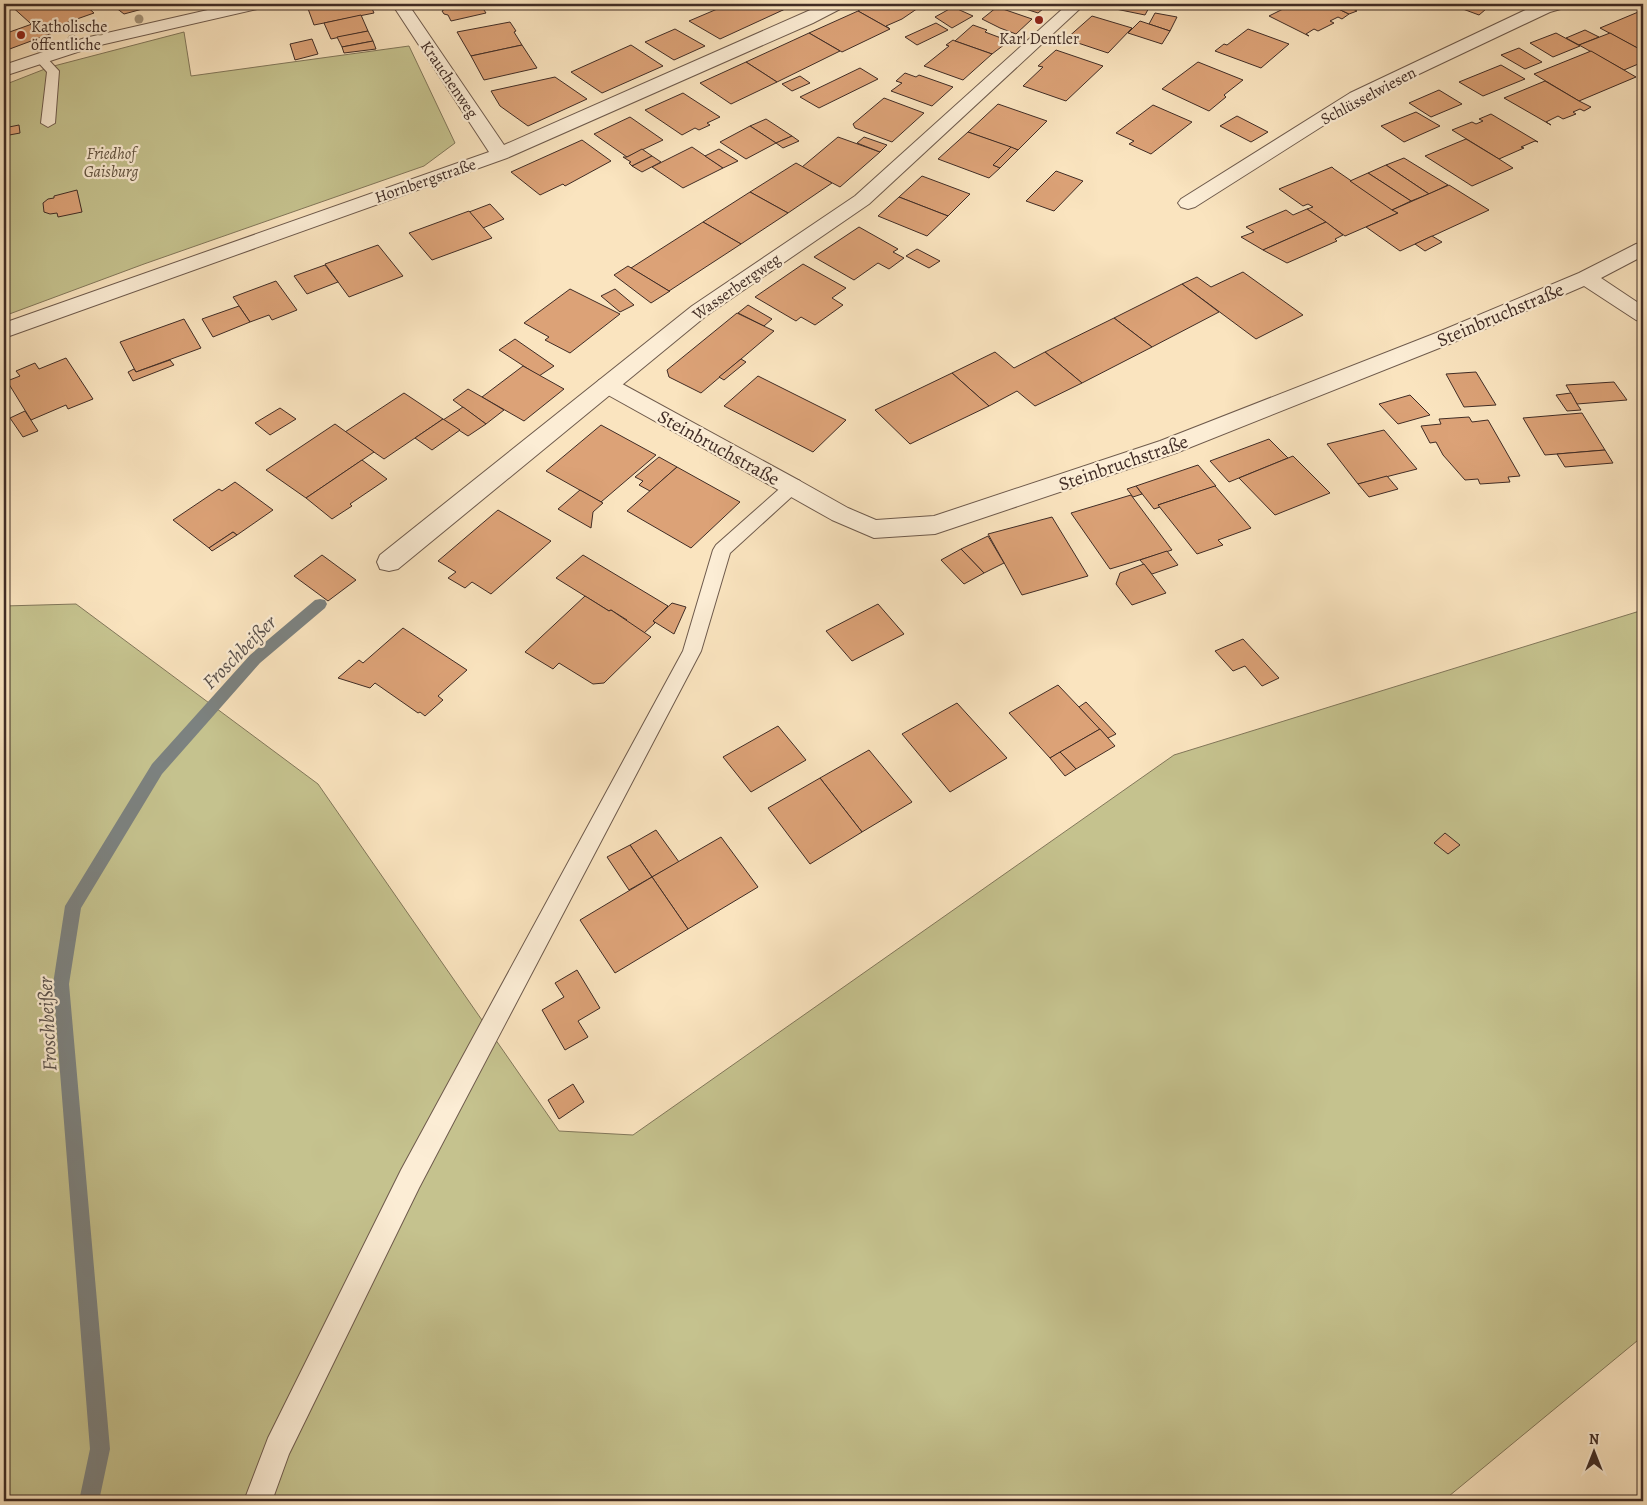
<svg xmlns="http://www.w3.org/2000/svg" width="1647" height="1505" viewBox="0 0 1647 1505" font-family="Alegreya,serif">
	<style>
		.green { fill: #c5c28e; stroke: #82775a }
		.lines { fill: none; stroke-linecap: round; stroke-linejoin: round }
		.stream { fill: #7c8280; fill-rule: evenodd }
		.building { fill: #dca277; stroke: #402c25 }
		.service-casing { stroke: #6e5a4c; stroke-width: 2 }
		.pedestrian-casing { stroke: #6e5a4c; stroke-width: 2 }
		.minor-casing { stroke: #6e5a4c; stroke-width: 2 }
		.service { fill: #fcedd5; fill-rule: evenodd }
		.pedestrian { fill: #fcedd5; fill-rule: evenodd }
		.minor { fill: #fcedd5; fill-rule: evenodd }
		.tree { fill: #a69479 }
		.poi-dot { fill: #8f2418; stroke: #fcedd5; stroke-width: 2 }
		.labels { text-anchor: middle; stroke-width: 4.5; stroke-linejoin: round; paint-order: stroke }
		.far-poi-label { font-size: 16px; fill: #402c25; stroke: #fcedd5; text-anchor: start }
		.far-street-label { font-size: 16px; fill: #402c25; stroke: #fcedd5 }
		.far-park-label { font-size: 16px; font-style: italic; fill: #61523f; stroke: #fcedd5 }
		.street-label { font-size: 19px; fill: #402c25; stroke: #fcedd5 }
		.water-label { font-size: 20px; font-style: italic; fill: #59504b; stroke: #fcedd5 }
	</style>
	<rect width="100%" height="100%" fill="#fae4bf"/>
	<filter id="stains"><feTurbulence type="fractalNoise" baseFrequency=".004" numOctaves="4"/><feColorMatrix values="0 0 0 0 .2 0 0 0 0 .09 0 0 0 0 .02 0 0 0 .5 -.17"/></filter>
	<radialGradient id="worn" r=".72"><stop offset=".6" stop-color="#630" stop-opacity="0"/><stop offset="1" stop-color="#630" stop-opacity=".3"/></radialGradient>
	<g class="green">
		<path d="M184,32L191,76L409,46L455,143L424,166L144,264L4,316V85L50,67Z"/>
		<path d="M76,604L318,784L559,1131L633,1135L1174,755L1643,610V1336L1443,1501H4V606Z"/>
	</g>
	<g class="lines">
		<path class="stream" d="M320,599L325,600L327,604L325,608L260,663L162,774L81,908L69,984L110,1449L99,1501H79L90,1449L53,984L65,906L152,764L250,655L315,600Z"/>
	</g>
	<g class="building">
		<path d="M9,4H84L94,13L40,32Z"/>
		<path d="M84,4H106L91,10Z"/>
		<path d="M111,4H161L124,14Z"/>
		<path d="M318,4H370L374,13L314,25L307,6Z"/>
		<path d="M443,4H480L486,13L451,21L448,15L444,14L442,11L445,9Z"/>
		<path d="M729,4L737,5L749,4L753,6L758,4H772L783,10L720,39L689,21Z"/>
		<path d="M772,4H796L783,10Z"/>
		<path d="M868,4H924L902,19L886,26L890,29L858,11Z"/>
		<path d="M1010,4H1049L1038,13Z"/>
		<path d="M1103,4H1151L1145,15L1101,6Z"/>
		<path d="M1293,4H1328L1349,14L1342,19L1338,17L1330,21L1334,23L1318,31L1314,29L1306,34L1309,36L1269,16Z"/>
		<path d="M1328,4H1370L1365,6L1361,5L1353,9L1357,11L1349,14Z"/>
		<path d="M1454,4H1492L1479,15L1452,5Z"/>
		<path d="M953,7L973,16L952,28L935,17Z"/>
		<path d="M997,7L1032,19L1016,34L1000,28L982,19Z"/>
		<path d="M1643,10V51L1600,28Z"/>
		<path d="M858,11L890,29L842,52L809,33Z"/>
		<path d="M1155,13L1177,17L1170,31L1149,24Z"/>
		<path d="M361,15L368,31L331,39L324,23Z"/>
		<path d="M1092,16L1132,28L1108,53L1066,39Z"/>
		<path d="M1140,21L1170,31L1162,44L1128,33Z"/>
		<path d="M70,22L74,25L7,50L4,47V34L32,24L40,32Z"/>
		<path d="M510,22L516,31L514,32L522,45L471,56L457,32Z"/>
		<path d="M936,23L948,30L917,45L905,37Z"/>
		<path d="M973,25L987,30L985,32L1009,41L992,54L955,41Z"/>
		<path d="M675,29L705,46L674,60L645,42Z"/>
		<path d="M1248,29L1289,44L1261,68L1215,51L1224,44L1227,45Z"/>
		<path d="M1585,30L1599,37L1579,45L1566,38Z"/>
		<path d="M368,31L373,41L342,47L337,37Z"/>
		<path d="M809,33L840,51L777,82L746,62Z"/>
		<path d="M1556,33L1580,46L1553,57L1530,43Z"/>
		<path d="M1610,33L1643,51V62L1624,70L1579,45Z"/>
		<path d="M312,39L318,54L295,60L290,44Z"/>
		<path d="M953,40L955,41L992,54L963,80L924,66L949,46L946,45Z"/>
		<path d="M373,41L376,49L344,53L342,47Z"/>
		<path d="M522,45L537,68L484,80L471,56Z"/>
		<path d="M631,45L663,66L602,93L571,72Z"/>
		<path d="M1519,48L1542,62L1525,69L1501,55Z"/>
		<path d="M1056,50L1103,66L1066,101L1023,86L1043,67L1038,66Z"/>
		<path d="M1591,51L1636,77L1579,101L1534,74Z"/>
		<path d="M746,62L777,82L731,104L700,83Z"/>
		<path d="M1198,62L1243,80L1224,95L1226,97L1209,111L1162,89Z"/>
		<path d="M1501,65L1525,79L1483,96L1459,82Z"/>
		<path d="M860,68L878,79L819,108L800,97Z"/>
		<path d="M905,73L916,77L919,75L953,87L932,106L891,91L902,83L896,81Z"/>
		<path d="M800,76L810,83L792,91L782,84Z"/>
		<path d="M555,77L587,99L528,126L500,106L491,91Z"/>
		<path d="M1545,81L1579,101L1591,107L1584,111L1580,109L1573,112L1576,114L1563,119L1558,116L1546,122L1551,125L1504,98Z"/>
		<path d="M1439,90L1462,104L1431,117L1409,103Z"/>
		<path d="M683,93L720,117L707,123L710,125L699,130L695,128L682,135L645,110Z"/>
		<path d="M884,98L924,113L892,142L855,128L853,124Z"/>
		<path d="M998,104L1047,121L1018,150L968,132Z"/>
		<path d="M1153,105L1192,122L1151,154L1129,144L1134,141L1116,133Z"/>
		<path d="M1416,112L1440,126L1404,142L1381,126Z"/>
		<path d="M1491,114L1538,142L1535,141L1521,147L1524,148L1499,159L1452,130L1472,122L1476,124L1483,121L1479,119Z"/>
		<path d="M1237,116L1268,132L1251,142L1220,126Z"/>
		<path d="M630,117L663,140L627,157L594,134Z"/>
		<path d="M766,119L792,136L776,143L750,126Z"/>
		<path d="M19,125L20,133L4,136V128Z"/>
		<path d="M750,126L776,143L746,159L720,142Z"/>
		<path d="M968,132L1011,147L993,165L1000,168L989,178L938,159Z"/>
		<path d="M792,136L799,141L783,148L776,143Z"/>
		<path d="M838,137L880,152L840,187L802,167Z"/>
		<path d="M864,137L887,145L880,152L857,143Z"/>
		<path d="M1466,139L1499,159L1513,168L1472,186L1425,156Z"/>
		<path d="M582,140L611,161L565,186L563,184L540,195L511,172Z"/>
		<path d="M692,147L723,168L683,188L652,167Z"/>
		<path d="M1011,147L1018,150L1000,168L993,165Z"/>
		<path d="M642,149L652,156L632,166L629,163L631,162L623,157H627Z"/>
		<path d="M719,149L738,161L723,168L705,156Z"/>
		<path d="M652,156L661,162L642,172L632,166Z"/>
		<path d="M1404,158L1448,185L1429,194L1386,165Z"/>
		<path d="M796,163L832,183L788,213L750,192Z"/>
		<path d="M1386,165L1429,194L1411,201L1368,173Z"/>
		<path d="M1332,167L1334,169L1398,213L1345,236L1307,209L1313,207L1308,204L1303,206L1279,189Z"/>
		<path d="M1056,171L1083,181L1054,211L1026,201Z"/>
		<path d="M1368,173L1411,201L1392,210L1350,181Z"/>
		<path d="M922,176L970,194L948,216L899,197Z"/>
		<path d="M1449,185L1489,210L1400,251L1366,227L1398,213L1392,210Z"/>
		<path d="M77,190L82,212L58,217L57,213L50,214L44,212L43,203L48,199L54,198V196Z"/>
		<path d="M750,192L788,213L741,244L703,222Z"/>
		<path d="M899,197L948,216L927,236L878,216Z"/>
		<path d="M490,204L504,219L483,228L469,212Z"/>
		<path d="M1307,209L1326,222L1263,250L1241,237L1254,232L1246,227L1286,210L1293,215Z"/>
		<path d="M469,211L492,238L432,260L409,233Z"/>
		<path d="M703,222L741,244L669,291L631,268Z"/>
		<path d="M1326,222L1343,235L1335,239L1337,241L1287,263L1263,250Z"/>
		<path d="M859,227L898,249L893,252L904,258L889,269L878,263L854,280L814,257Z"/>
		<path d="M1432,236L1442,242L1425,251L1415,244Z"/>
		<path d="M378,245L403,276L349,297L325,264Z"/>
		<path d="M917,249L940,261L929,268L906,256Z"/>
		<path d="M803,264L846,288L832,298L843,305L815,325L801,317L796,321L755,297Z"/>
		<path d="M325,265L338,282L307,294L294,276Z"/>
		<path d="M628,266L669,291H670L651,303L614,275Z"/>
		<path d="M1243,272L1303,315L1256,339L1182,284L1197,277L1211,287Z"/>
		<path d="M276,281L297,310L272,320L269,315L250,322L233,297Z"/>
		<path d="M1182,284L1219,312L1152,347L1114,318Z"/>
		<path d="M570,289L620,314L570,353L545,340L549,337L524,323Z"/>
		<path d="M615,289L634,305L620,312L601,296Z"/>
		<path d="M748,305L772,319L764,326L738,313Z"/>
		<path d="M239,306L250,322L213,337L202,319Z"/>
		<path d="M737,313L774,331L701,393L669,377L667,370Z"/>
		<path d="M1114,318L1152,347L1082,383L1045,352Z"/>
		<path d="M184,319L201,348L136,372L120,342Z"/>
		<path d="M515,339L554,366L539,376L499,350Z"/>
		<path d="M995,352L1014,368L1045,352L1082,383L1035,406L1017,391L989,406L952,373Z"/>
		<path d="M66,358L93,399L68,409L66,405L31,420L7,381L20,376L16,371L35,363L39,369Z"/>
		<path d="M741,359L746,362L724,380L719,377Z"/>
		<path d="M170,360L174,365L133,381L128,372L134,369L136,372Z"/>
		<path d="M523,366L564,389L524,421L482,397Z"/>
		<path d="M1476,372L1496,405L1464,407L1446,374Z"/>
		<path d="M952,373L989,406L910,444L875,410Z"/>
		<path d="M758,376L846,420L813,452L724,406Z"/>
		<path d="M1614,382L1627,400L1577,404L1566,385Z"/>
		<path d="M468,389L482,397L504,410L486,424L453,400Z"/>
		<path d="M404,393L443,419L384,459L345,432Z"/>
		<path d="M1571,393L1577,404L1581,410L1567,411L1556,395Z"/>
		<path d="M1410,395L1430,415L1398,424L1379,404Z"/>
		<path d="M463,407L486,424L468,436L443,420Z"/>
		<path d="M280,408L296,419L270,435L255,423Z"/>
		<path d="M25,411L38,431L23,437L10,418Z"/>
		<path d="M1582,413L1605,450L1545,455L1523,418Z"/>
		<path d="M1469,417L1472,422L1488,420L1520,476L1508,477L1510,482L1480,484L1478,479L1465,480L1443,455L1436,442L1430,443L1421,426L1441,424L1439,419Z"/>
		<path d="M443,419L460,430L432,450L415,438Z"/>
		<path d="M335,424L374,452L306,498L266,470Z"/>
		<path d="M601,425L656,455L601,502L546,471Z"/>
		<path d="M1384,430L1417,469L1358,484L1327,444Z"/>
		<path d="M1269,439L1288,458L1229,482L1210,461Z"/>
		<path d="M1605,450L1613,463L1565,467L1557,454Z"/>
		<path d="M1293,456L1330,493L1275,515L1239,478Z"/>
		<path d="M659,457L677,467L650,491L639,485L643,481L635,477Z"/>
		<path d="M362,460L387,479L350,504L352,506L332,519L306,498Z"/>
		<path d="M1198,465L1216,486L1158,505L1160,507L1154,509L1136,486Z"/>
		<path d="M677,467L740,502L691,548L627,511Z"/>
		<path d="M1387,476L1398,489L1369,497L1358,484Z"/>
		<path d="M235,482L273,510L237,535L233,532L209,548L173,520L219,489L222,491Z"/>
		<path d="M1136,486L1142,494L1133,497L1127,489Z"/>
		<path d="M1215,486L1251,528L1218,540L1223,545L1197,554L1158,505Z"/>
		<path d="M580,490L603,503L593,512L591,528L558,509Z"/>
		<path d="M1131,495L1172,550L1110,569L1071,513Z"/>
		<path d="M498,510L551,541L491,594L472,582L465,588L448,578L456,572L438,561Z"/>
		<path d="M1052,517L1088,576L1022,595L988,534Z"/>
		<path d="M233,532L237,535L212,551L209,548Z"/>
		<path d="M988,536L1004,563L984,573L961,549Z"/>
		<path d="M961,549L984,573L964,584L941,560Z"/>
		<path d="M1167,551L1178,565L1152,574L1140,560Z"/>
		<path d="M322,555L356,580L328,601L294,576Z"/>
		<path d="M583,555L668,606L653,621L655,623L644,633L625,621L627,620L611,610L609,611L556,578Z"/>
		<path d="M1144,564L1166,593L1132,605L1116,584L1120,573Z"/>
		<path d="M585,596L609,611L611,610L651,637L604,683L593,684L559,663L553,669L525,652Z"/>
		<path d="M672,603L686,607L674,634L653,621Z"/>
		<path d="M878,604L904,634L852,661L826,631Z"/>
		<path d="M403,628L467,670L438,696L443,700L425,716L420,712L418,713L375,683L370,688L338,678L359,660L363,663Z"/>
		<path d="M1243,639L1279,678L1262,686L1245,666L1233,671L1215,651Z"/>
		<path d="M1058,685L1100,729L1050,758L1009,713Z"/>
		<path d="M1086,702L1116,734L1108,738L1079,707Z"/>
		<path d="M957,703L1007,758L950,792L902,734Z"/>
		<path d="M778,726L806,760L751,792L723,757Z"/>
		<path d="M1100,729L1115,746L1076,769L1060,752Z"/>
		<path d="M869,750L912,802L862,832L820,778Z"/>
		<path d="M1060,752L1076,769L1065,776L1050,758Z"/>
		<path d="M820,778L862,832L810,864L768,808Z"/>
		<path d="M656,830L679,862L652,877L630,845Z"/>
		<path d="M1445,833L1460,845L1448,854L1434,843Z"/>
		<path d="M721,837L758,887L688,929L652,877Z"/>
		<path d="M630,845L652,877L629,890L607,857Z"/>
		<path d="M652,877L688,929L615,973L580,920Z"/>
		<path d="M577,970L600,1008L578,1021L588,1037L565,1050L542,1010L564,997L555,983Z"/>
		<path d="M573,1084L584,1102L559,1119L548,1100Z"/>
	</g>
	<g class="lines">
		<defs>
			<g id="service">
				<path d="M41,55L45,56L59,71L55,123L48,127L41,123L47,72L35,59Z"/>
				<path d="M792,481L798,483L801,487L798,491L730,553L701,651L419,1188L289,1454L272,1501H244L268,1438L401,1170L683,651L713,550L716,545L786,483Z"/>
			</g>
			<path id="pedestrian" d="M607,378L615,380L800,481L804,487L800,493L792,496L784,493L599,390L596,385L599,380Z"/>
			<g id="minor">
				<path d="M234,4H263L261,8L96,46L4,76V65L85,38Z"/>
				<path d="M392,4H408L504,145L824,4H844L842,8L813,23L507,158L4,338V323L489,152Z"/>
				<path d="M1068,4H1085L869,204L706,316L398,569L389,571L380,569L377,562L380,555L692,306L855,196Z"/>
				<path d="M1538,4H1566L1564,8L1550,12L1362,101L1195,207L1188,209L1181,207L1178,203L1181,199L1350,93Z"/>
				<path d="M1643,242V256L1601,278L1643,306V322L1636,320L1584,286L1452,343L1176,453L935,534L874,538L832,520L784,493L780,487L784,481L792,478L800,481L848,508L876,520L934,516L1160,441L1436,333L1579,273L1636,244Z"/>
			</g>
		</defs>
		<use href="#service" class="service-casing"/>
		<use href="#pedestrian" class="pedestrian-casing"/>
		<use href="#minor" class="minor-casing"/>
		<use href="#service" class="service"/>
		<use href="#pedestrian" class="pedestrian"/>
		<use href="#minor" class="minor"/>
	</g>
	<g class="tree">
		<circle cx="139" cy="19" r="4.5"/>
		<circle cx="100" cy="31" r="4.5"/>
		<circle cx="72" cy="39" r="4.5"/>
		<circle cx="36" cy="47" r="5"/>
	</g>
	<g class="poi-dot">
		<circle cx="1039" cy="20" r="5"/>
		<circle cx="21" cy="35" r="5"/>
	</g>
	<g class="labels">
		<g class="far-poi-label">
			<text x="31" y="32">Katholische<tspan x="31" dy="18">öffentliche</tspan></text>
			<text x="1039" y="44" text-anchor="middle">Karl Dentler</text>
		</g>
		<g class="far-street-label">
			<text transform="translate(450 79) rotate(56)" y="6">Krauchenweg</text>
			<text transform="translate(1368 95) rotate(-28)" y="6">Schlüsselwiesen</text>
			<text transform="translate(425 180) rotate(-19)" y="6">Hornbergstraße</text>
			<text transform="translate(736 286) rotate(-35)" y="6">Wasserbergweg</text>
		</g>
		<g class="far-park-label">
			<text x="111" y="159">Friedhof<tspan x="111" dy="18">Gaisburg</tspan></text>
		</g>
		<g class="street-label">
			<text transform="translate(1500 314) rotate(-23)" y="7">Steinbruchstraße</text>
			<text transform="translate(719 447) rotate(29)" y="7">Steinbruchstraße</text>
			<text transform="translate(1123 462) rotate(-19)" y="7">Steinbruchstraße</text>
		</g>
		<g class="water-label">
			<text transform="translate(239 652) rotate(-45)" y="7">Froschbeißer</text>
			<text transform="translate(47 1024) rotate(-93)" y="7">Froschbeißer</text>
		</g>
	</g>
	<rect width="1647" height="1505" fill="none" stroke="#fae4bf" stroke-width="20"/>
	<rect x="5" y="5" width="1637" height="1495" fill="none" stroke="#402c25" stroke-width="2.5"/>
	<rect x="10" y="10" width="1627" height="1485" fill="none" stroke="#402c25"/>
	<g transform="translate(1594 1452)" stroke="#fcedd5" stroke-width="4" paint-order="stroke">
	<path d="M0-4L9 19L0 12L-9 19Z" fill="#402c25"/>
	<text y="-8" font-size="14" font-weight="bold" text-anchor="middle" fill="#402c25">N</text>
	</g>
	<rect width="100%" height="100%" filter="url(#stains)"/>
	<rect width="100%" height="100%" fill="url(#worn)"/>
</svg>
